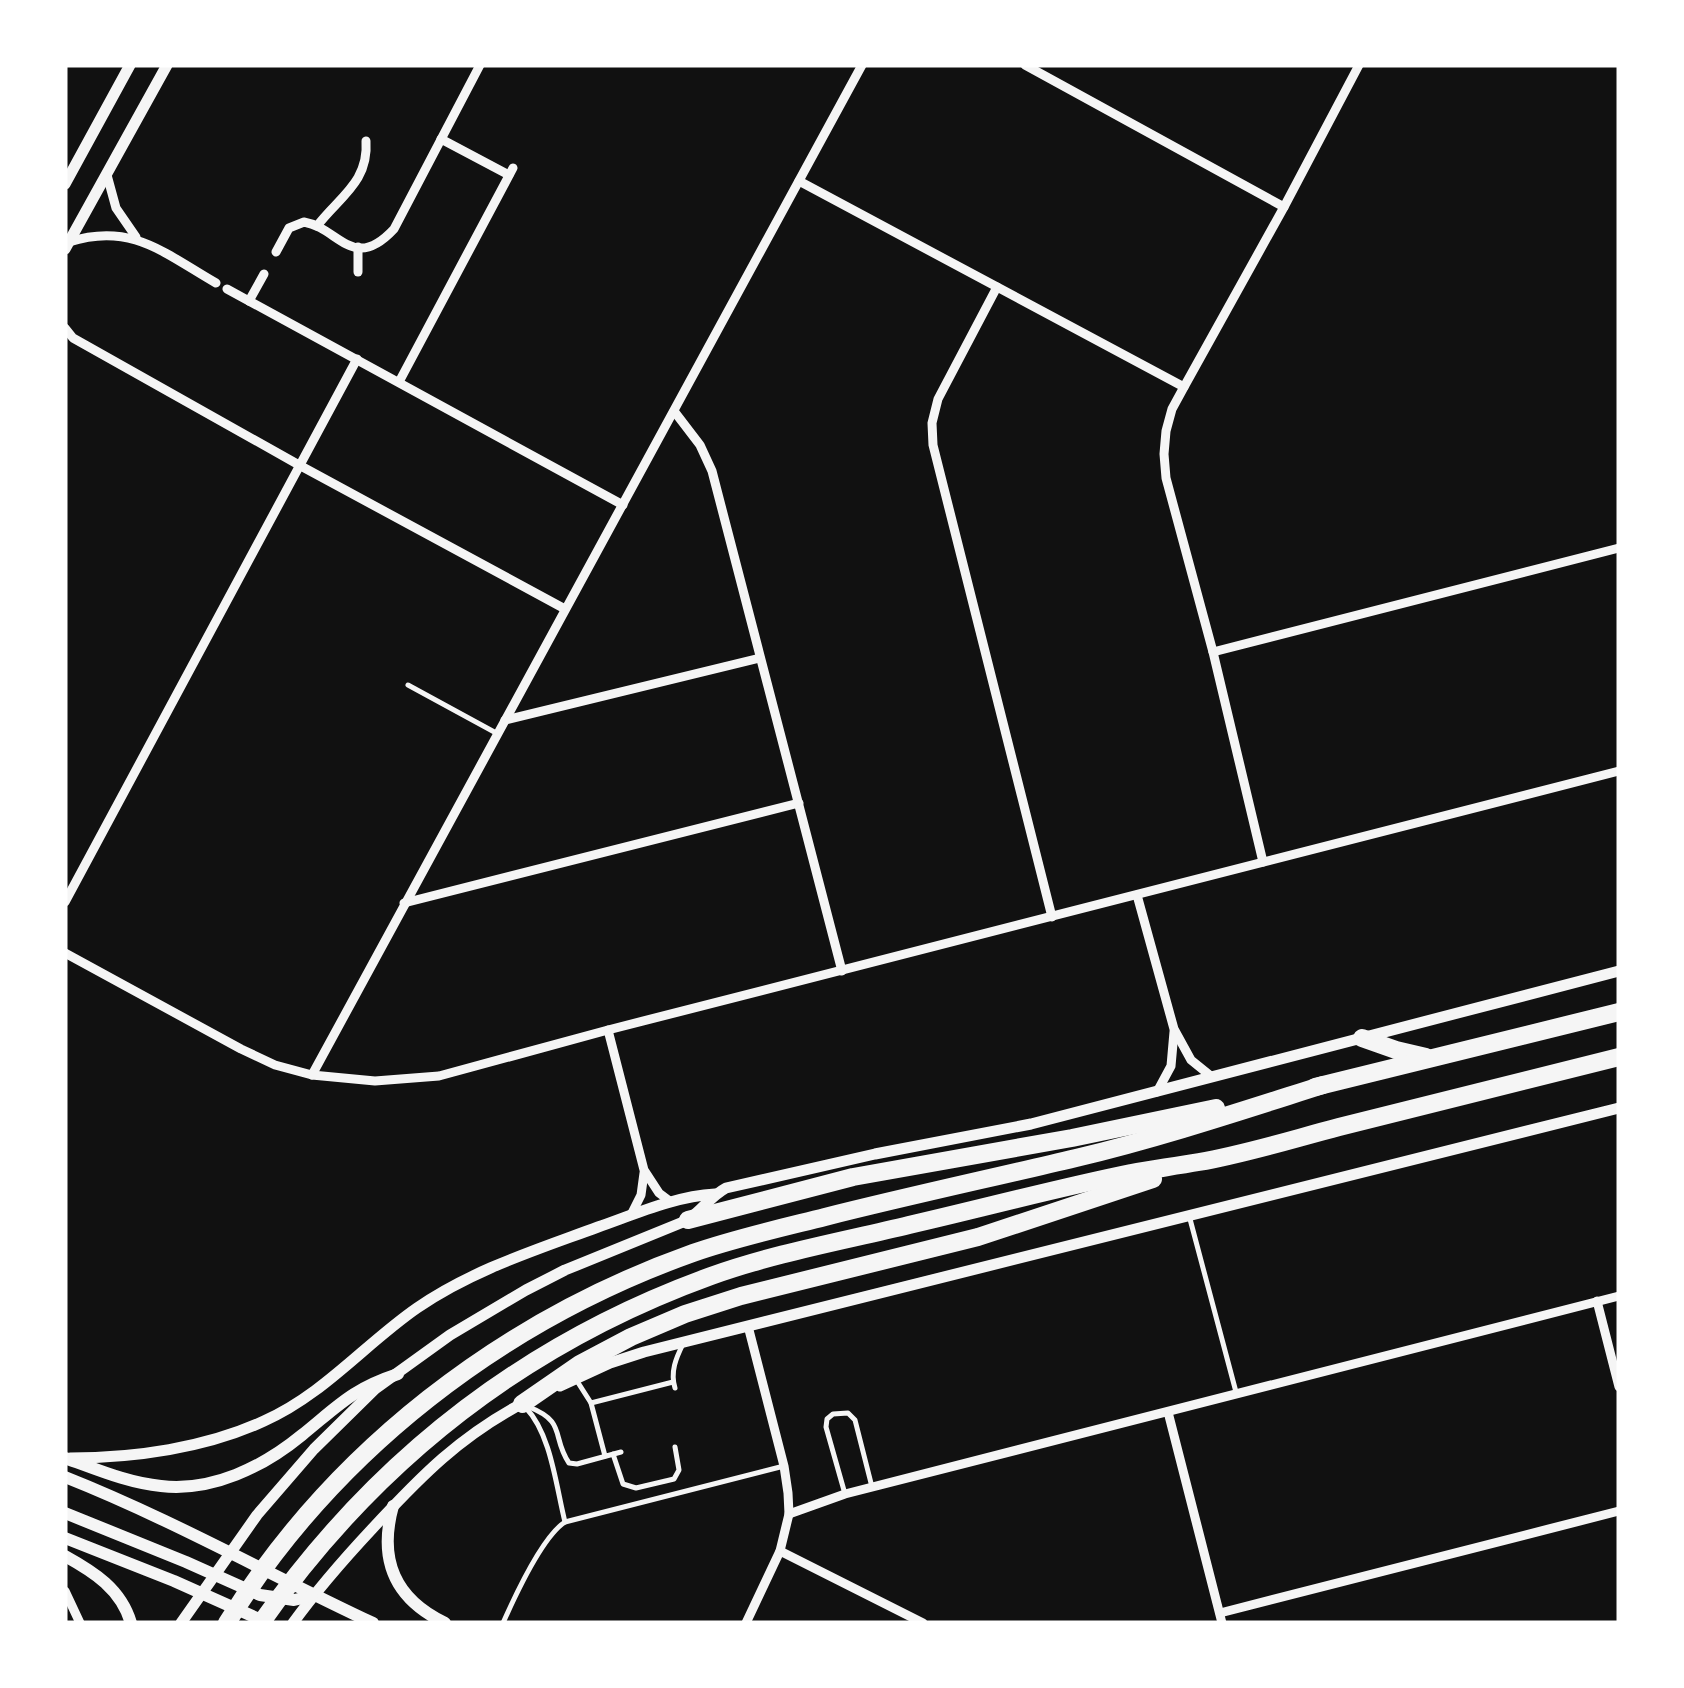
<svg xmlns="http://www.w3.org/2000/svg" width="1684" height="1688" viewBox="0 0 1684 1688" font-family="Rubik,sans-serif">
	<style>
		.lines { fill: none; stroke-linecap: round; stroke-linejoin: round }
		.service { stroke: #f5f5f5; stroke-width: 5 }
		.minor { stroke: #f5f5f5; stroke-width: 9 }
		.tertiary { stroke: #f5f5f5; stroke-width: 11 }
		.secondary { stroke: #f5f5f5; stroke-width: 12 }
		.motorway { stroke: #f5f5f5; stroke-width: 18 }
	</style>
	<rect width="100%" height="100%" fill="#111"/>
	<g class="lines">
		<g class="service">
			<path d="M408,685L498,734"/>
			<path d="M1190,1219L1236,1392"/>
			<path d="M577,1381L591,1403L605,1456"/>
			<path d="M675,1388C670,1372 676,1358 683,1344"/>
			<path d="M591,1403L673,1382"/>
			<path d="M529,1407C567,1422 551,1436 569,1463L577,1464L621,1452"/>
			<path d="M526,1408C551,1434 556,1486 565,1522"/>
			<path d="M613,1454L623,1484L636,1488L674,1479L679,1470L675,1447"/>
			<path d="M845,1494L826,1427L827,1419L833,1414L848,1413L855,1420L872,1487"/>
			<path d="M503,1623C515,1596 542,1537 565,1522L784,1466"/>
		</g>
		<g class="minor">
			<path d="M1025,65L1284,207"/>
			<path d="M441,139L509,175"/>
			<path d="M107,175L116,208L136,237"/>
			<path d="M799,181L1184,387"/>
			<path d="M317,226C339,197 369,182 366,141"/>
			<path d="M69,242C131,222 164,253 216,283"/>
			<path d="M358,247V272"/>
			<path d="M276,252L289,228L304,222C339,228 353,273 394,229L480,65"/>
			<path d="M997,287L938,399L932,423L933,445L1052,917"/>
			<path d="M227,289L623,505"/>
			<path d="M249,301L264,274"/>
			<path d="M65,328L73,338L299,465L565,609"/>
			<path d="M399,382L513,168"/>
			<path d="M674,411L700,445L712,471L842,971"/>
			<path d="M1213,652L1619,548"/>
			<path d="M505,720L760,658"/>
			<path d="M1263,862L1213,652L1166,478L1164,454L1166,431L1172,409L1184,387L1284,207L1359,65"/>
			<path d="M1137,895L1174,1029L1191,1060L1212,1077"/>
			<path d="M65,902L357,359"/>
			<path d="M404,903L799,803"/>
			<path d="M65,953L241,1049L275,1065L312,1075L375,1081L439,1076L608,1030L1619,771"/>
			<path d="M608,1030L644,1170L659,1193L671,1202"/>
			<path d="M312,1075L862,65"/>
			<path d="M1157,1092L1171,1066L1174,1032"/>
			<path d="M631,1215L641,1195L644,1173"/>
			<path d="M1597,1301L1619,1387"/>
			<path d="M1168,1412L1222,1623"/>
			<path d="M789,1514L845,1494L1619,1296"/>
			<path d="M780,1551L923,1623"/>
			<path d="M65,1591L80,1623"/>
			<path d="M1220,1613L1619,1511"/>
			<path d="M746,1623L780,1551L789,1514L788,1493L784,1466L748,1326"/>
		</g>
		<g class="tertiary">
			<path d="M65,184L130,65"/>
			<path d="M65,249L167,65"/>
			<path d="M560,1386L610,1363L644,1352L1619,1108"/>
			<path d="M70,1458C134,1458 206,1448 264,1421C323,1395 365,1344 417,1308C472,1270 536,1250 598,1227C635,1214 676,1196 715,1194"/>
			<path d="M181,1623L257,1515L314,1449L375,1389L450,1335L526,1290L565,1270L688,1220C702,1210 711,1196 726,1188L875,1154L1031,1124L1619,971"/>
			<path d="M293,1623C317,1590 344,1559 372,1529C421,1476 460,1436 525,1402"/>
		</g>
		<g class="secondary">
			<path d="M65,1458C96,1469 128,1483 161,1486C212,1492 263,1467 302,1435C338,1406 352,1389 398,1374"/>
			<path d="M65,1477C171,1519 270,1575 373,1623"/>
			<path d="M393,1506C378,1560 395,1599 445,1623"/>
			<path d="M65,1513L186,1562L260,1595L294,1600L312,1596"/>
			<path d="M65,1538L174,1581L268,1623"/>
			<path d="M65,1556C94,1572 121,1589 131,1623"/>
		</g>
		<g class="motorway">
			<path d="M1362,1038L1396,1050L1426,1057"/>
			<path d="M1315,1087L1619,1012"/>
			<path d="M688,1220L853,1177L1072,1138L1216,1108"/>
			<path d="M522,1404L580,1364L631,1337L685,1314L741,1296L978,1237L1153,1179"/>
			<path d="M227,1623C334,1450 502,1321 693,1253C736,1238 781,1228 825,1217C908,1196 992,1178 1076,1158C1160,1138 1241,1111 1323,1085"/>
			<path d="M261,1623C375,1460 523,1344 711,1276C775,1253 843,1241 909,1225C983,1208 1057,1188 1131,1173C1154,1169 1176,1166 1199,1162C1246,1154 1293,1139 1339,1127C1432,1104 1526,1080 1619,1057"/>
		</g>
	</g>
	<rect width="1684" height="1688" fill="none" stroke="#ffffff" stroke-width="135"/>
</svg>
